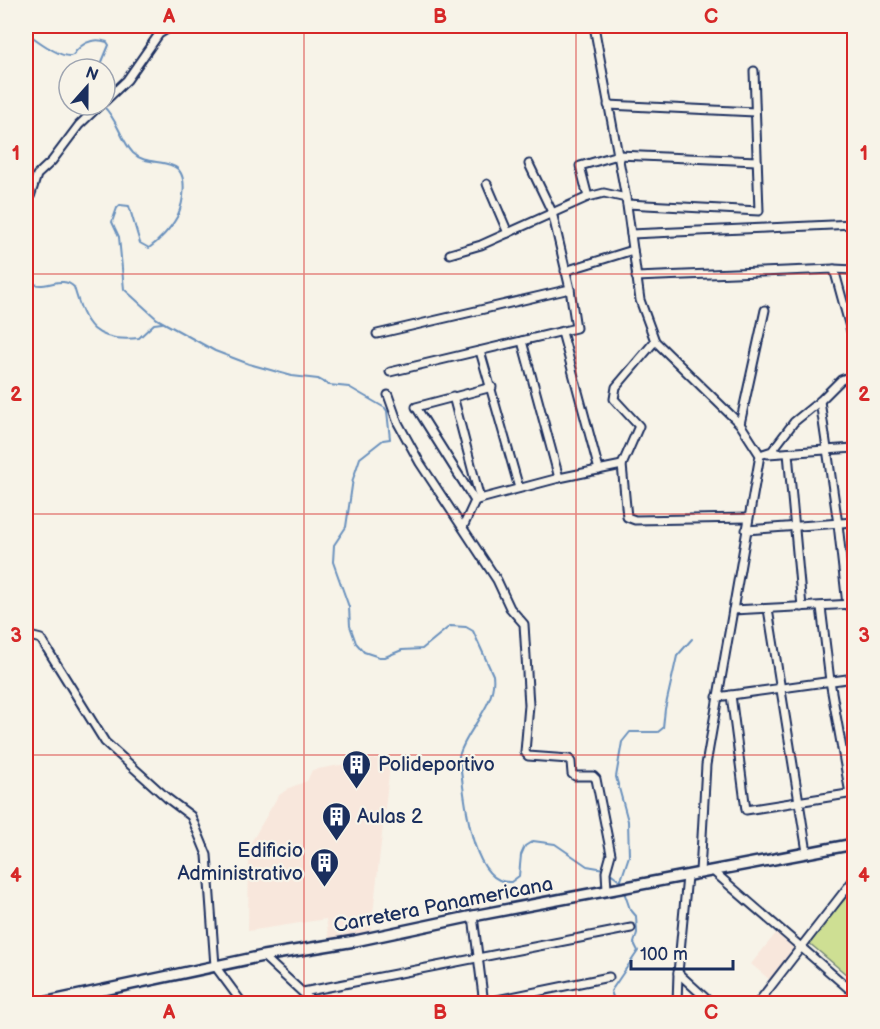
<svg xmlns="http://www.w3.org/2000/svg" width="880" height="1029" viewBox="0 0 880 1029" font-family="'Balsamiq Sans',sans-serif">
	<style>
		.built { fill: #f8e7dc }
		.green { fill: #cedf93; stroke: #748778; stroke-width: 1.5 }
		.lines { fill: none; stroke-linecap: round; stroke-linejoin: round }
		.stream { stroke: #6a91bd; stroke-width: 2 }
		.minor-casing { stroke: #1b2f5e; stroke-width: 11 }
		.highway-casing { stroke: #1b2f5e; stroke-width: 14 }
		.minor { stroke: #f7f3e8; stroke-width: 7 }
		.highway { stroke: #f7f3e8; stroke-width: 9 }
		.grid { fill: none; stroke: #d62828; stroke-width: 1.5; stroke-opacity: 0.55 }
		.labels { text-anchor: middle; stroke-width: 4.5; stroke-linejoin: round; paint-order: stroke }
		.poi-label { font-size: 20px; fill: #1b2f5e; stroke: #f7f3e8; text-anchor: start }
		.street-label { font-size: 20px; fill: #1b2f5e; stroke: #f7f3e8 }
		.neatline { fill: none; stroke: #d62828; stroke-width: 2 }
		.grid-label { font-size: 20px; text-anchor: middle; font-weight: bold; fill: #d62828 }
	</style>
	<rect width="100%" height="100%" fill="#f7f3e8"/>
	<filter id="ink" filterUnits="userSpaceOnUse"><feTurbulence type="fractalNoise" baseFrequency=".0167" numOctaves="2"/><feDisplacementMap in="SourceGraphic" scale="12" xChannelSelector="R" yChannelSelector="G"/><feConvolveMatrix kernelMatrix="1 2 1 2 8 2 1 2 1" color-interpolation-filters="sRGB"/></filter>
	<g filter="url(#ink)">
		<g class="built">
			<path d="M391,756L371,931L329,939L326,919L248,931L249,846L278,796L289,788L307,781L312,770Z"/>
			<path d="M777,932L797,947L770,980L751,964Z"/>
		</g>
		<path class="green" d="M854,888V981L808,942Z"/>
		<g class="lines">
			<g class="stream">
				<path d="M26,32C34,38 63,61 73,55C75,54 75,52 76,51C85,41 95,38 107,42L109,45L99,69"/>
				<path d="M103,106C117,118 120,139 133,153C144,164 160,160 173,166C190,173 183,204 177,217C171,228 159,241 149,248L140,243L129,206L120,205L117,208L112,222L119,237L124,289L157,319L215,351L249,364L292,376L318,379L329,385L349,387L385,408L387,411L390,439L383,440L360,458L353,479L346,527L334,545L333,562L349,607L350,626L356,643L364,652L379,657H385L402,650L422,649L450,626L466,627L473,631L493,675C497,705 467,728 459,756C464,785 468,885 511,882L519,876L521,855L525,846L533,841L555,844L587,866L604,869"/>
				<path d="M26,281C30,282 35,285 40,285C52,285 64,277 74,287C85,326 95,343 139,338L154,324L162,323"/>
				<path d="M609,872L621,881"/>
				<path d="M621,880L629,856L628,821L616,777L622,742L630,732H658L663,728L665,709L677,656L692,639"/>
				<path d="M619,1004L613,997L611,991L638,951L634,943L637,933L636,916L630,909L623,889"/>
			</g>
			<defs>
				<g id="minor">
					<path d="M594,26L626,198L640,300L655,341L740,424L760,455L706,765L700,872"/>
					<path d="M105,101L127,80L159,34L172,26"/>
					<path d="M608,105L755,112"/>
					<path d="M487,184L508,233"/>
					<path d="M588,197L580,166L618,155L757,161"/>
					<path d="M26,199L29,200L37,175L52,161L79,125L100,105"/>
					<path d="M627,204L759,211L754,71"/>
					<path d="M26,213L29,200L27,198"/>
					<path d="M631,234L854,224"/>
					<path d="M450,254L481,245L588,197L604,193L626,198"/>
					<path d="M834,269L854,342"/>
					<path d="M565,271L633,250"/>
					<path d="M636,277L834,269L854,270"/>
					<path d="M562,332L599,470"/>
					<path d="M377,334L570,289"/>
					<path d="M522,341L559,478"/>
					<path d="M655,341L616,387L614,399L639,426L622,465L627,517L635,520L748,518"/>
					<path d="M480,351L519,488"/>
					<path d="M390,372L576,328L570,289L552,212L529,164"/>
					<path d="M388,395L398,423L420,463L497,580L510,608L524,624L529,705L525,752L528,756L569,759L571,762L572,774L575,776H593L596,779L611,854L606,872L607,890"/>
					<path d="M453,396L480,499"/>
					<path d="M820,401L838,524L847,605"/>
					<path d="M740,424L765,310"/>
					<path d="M788,453L802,607"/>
					<path d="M768,454L854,448"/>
					<path d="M760,455L772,451L794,422L820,401L841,380L854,375"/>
					<path d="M475,501L416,407L492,387"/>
					<path d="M463,527L475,501L480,499L559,478L622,465"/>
					<path d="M746,530L854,522"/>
					<path d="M821,607L830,681L850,794"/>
					<path d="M768,609L807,852"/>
					<path d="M733,610L854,604"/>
					<path d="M26,635L41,639L105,742L167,798L191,816L207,855L215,966L243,1004"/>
					<path d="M731,695L746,810L854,793"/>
					<path d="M717,697L854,678"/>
					<path d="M713,871L854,993"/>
					<path d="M473,916L484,1004"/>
					<path d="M263,956L315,1004"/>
					<path d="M678,973L712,1004"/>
					<path d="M303,992L631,928"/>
					<path d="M477,1004L609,977"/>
					<path d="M677,1004L678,973L687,876"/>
					<path d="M757,1004L854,879"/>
				</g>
				<path id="highway" d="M38,1004L263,956L355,941L473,916L854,844"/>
			</defs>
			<use href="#minor" class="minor-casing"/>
			<use href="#highway" class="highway-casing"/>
			<use href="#minor" class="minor"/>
			<use href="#highway" class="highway"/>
		</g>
	</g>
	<path class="grid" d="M304,26V1004M576,26V1004M26,274H854M26,514H854M26,755H854"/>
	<defs>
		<symbol id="building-pin" viewBox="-11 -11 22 30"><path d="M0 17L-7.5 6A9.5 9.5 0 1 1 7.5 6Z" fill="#1b2f5e" stroke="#f7f3e8"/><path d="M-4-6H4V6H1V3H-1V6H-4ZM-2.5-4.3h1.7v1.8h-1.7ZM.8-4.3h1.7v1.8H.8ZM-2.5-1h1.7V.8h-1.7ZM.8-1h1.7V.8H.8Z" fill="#fff"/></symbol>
	</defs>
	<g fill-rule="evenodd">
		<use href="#building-pin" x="340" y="748" width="33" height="45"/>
		<use href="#building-pin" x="320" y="800" width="33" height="45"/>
		<use href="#building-pin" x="308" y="846" width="33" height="45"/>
	</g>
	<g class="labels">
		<g class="poi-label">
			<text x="378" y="771">Polideportivo</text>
			<text x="357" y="823">Aulas 2</text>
			<text x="303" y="857" text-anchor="end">Edificio<tspan x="303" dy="23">Administrativo</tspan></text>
		</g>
		<g class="street-label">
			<text transform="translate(443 904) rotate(-11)" y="7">Carretera Panamericana</text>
		</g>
	</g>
	<rect width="880" height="1029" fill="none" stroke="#f7f3e8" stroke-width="66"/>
	<g transform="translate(87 87) rotate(21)"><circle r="28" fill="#f7f3e8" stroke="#9fa5b1" stroke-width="1.5"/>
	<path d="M0-4.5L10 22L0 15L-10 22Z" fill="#1b2f5e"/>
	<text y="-9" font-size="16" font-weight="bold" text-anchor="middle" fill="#1b2f5e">N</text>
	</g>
	<path d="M631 960v9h102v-9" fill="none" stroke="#1b2f5e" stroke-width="3"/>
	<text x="640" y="960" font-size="18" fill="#1b2f5e" stroke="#f7f3e8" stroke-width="4.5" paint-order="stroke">100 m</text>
	<rect x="33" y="33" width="814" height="963" class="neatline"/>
	<g class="grid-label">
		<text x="169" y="23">A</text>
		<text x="440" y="23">B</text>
		<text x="711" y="23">C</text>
		<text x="16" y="160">1</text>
		<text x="864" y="160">1</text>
		<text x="16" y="401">2</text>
		<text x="864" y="401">2</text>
		<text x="16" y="642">3</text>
		<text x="864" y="642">3</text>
		<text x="16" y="882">4</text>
		<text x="864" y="882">4</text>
		<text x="169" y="1019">A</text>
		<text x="440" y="1019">B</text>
		<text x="711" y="1019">C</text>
	</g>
</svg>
